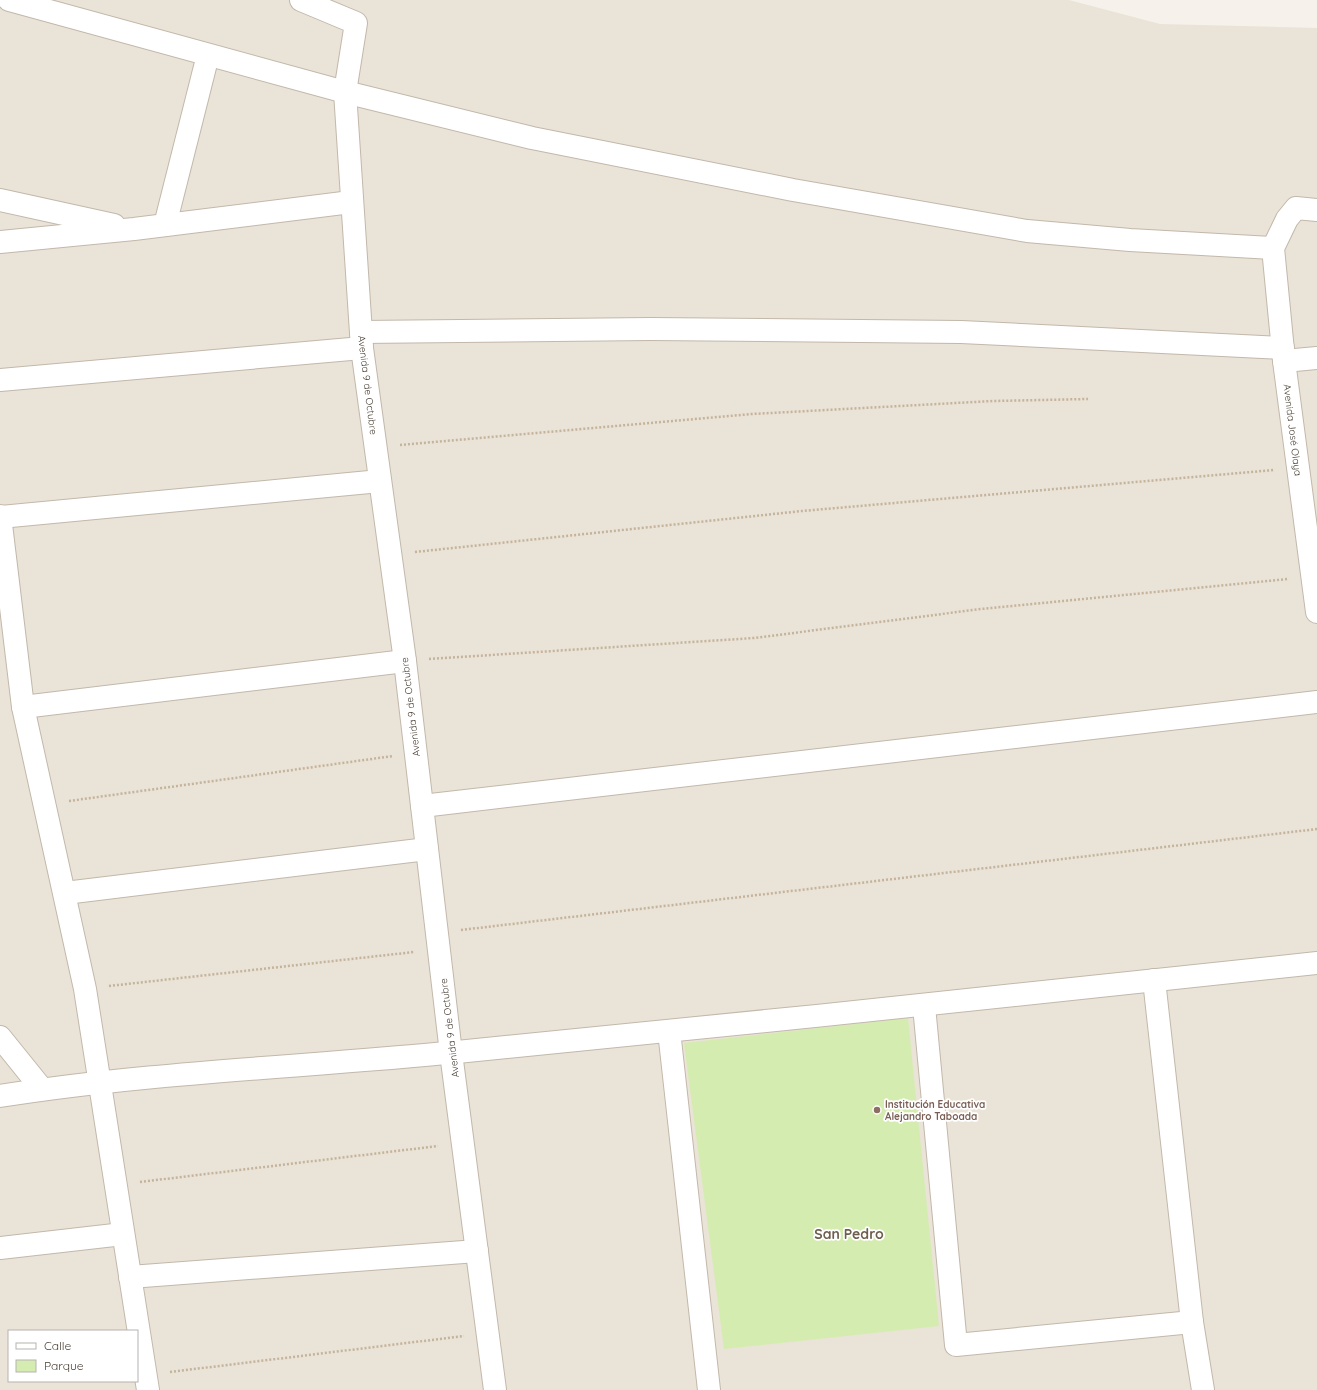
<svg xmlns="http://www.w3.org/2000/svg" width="1317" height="1390" viewBox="0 0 1317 1390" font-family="Quicksand,sans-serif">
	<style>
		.residential { fill: #eae3d7; fill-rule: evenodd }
		.park { fill: #d5ecb0 }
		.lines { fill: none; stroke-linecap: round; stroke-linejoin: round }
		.street-casing { stroke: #c2b8ab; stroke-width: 24 }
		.path { stroke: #c5b39b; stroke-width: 2.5; stroke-dasharray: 2 2; stroke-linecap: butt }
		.street { stroke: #fff; stroke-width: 22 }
		.education-dot { fill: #8d6e63; stroke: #fff; stroke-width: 1.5 }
		.labels { text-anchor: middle; stroke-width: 3.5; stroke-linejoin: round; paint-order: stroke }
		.street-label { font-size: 10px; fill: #4a4137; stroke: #fff }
		.education-label { font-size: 10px; font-weight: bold; fill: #785e54; stroke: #fff; text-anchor: start }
		.district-label { font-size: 14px; font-weight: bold; fill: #6e5e4d; stroke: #fff }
	</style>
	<rect width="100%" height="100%" fill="#f6f1ea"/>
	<path class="residential" d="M0,0H1069L1160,24L1317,28V1390H0ZM9,1331H137V1381H9Z"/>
	<path class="park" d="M908,1018L939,1326L724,1349L684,1043Z"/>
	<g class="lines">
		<defs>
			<g id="street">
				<path d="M9,0L345,92L532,138L793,190L1027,231L1130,240L1273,248"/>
				<path d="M301,0L356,23L345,92L362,348L405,661L451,1053L495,1390"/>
				<path d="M0,200L114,225"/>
				<path d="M1317,210L1296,208L1287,219L1273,248L1284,361L1317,612"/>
				<path d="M165,225L208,55"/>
				<path d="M0,242L134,229L351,202"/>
				<path d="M361,332L650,329L961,332L1283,348"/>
				<path d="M1284,361L1317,358"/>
				<path d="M0,380L362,348"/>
				<path d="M0,516L23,707L85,989L148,1390"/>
				<path d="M0,517L380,481"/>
				<path d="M23,707L405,661"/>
				<path d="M422,806L1317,702"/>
				<path d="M65,893L427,849"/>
				<path d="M1154,980L1192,1322L1203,1390"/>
				<path d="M924,1006L956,1345L1192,1322"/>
				<path d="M669,1031L709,1390"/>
				<path d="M0,1037L42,1089"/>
				<path d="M0,1096C151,1072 305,1067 457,1052C744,1024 1030,994 1317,963"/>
				<path d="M0,1248L123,1234"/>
				<path d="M130,1277L477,1251"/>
			</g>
		</defs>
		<use href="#street" class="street-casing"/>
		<g class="path">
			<path d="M400,445L752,414L993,401L1088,399"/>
			<path d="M415,552L802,511L1274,470"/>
			<path d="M429,659L754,638L981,609L1288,579"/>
			<path d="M69,801L393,756"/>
			<path d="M461,930L1317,829"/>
			<path d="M109,986L414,952"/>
			<path d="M140,1182L438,1146"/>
			<path d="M170,1372L464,1336"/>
		</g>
		<use href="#street" class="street"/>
	</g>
	<circle class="education-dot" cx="877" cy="1110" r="4"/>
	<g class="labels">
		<g class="street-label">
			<text transform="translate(368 385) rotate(83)" y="4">Avenida 9 de Octubre</text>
			<text transform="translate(1293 430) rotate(83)" y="4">Avenida José Olaya</text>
			<text transform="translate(410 707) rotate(-97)" y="4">Avenida 9 de Octubre</text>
			<text transform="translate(449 1028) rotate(-97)" y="4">Avenida 9 de Octubre</text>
		</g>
		<g class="education-label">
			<text x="885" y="1108">Institución Educativa<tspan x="885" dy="12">Alejandro Taboada</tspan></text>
		</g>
		<g class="district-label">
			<text x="849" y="1239">San Pedro</text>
		</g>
	</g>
	<rect x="8" y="1330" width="130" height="52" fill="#ffffff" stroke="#b7b3af"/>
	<rect x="16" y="1343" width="20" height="6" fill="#ffffff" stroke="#b7b3af"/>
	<text x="44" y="1350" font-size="12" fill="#4a4137">Calle</text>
	<rect x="16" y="1360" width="20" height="12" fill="#d5ecb0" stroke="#b7b3af"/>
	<text x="44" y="1370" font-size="12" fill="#4a4137">Parque</text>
</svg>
